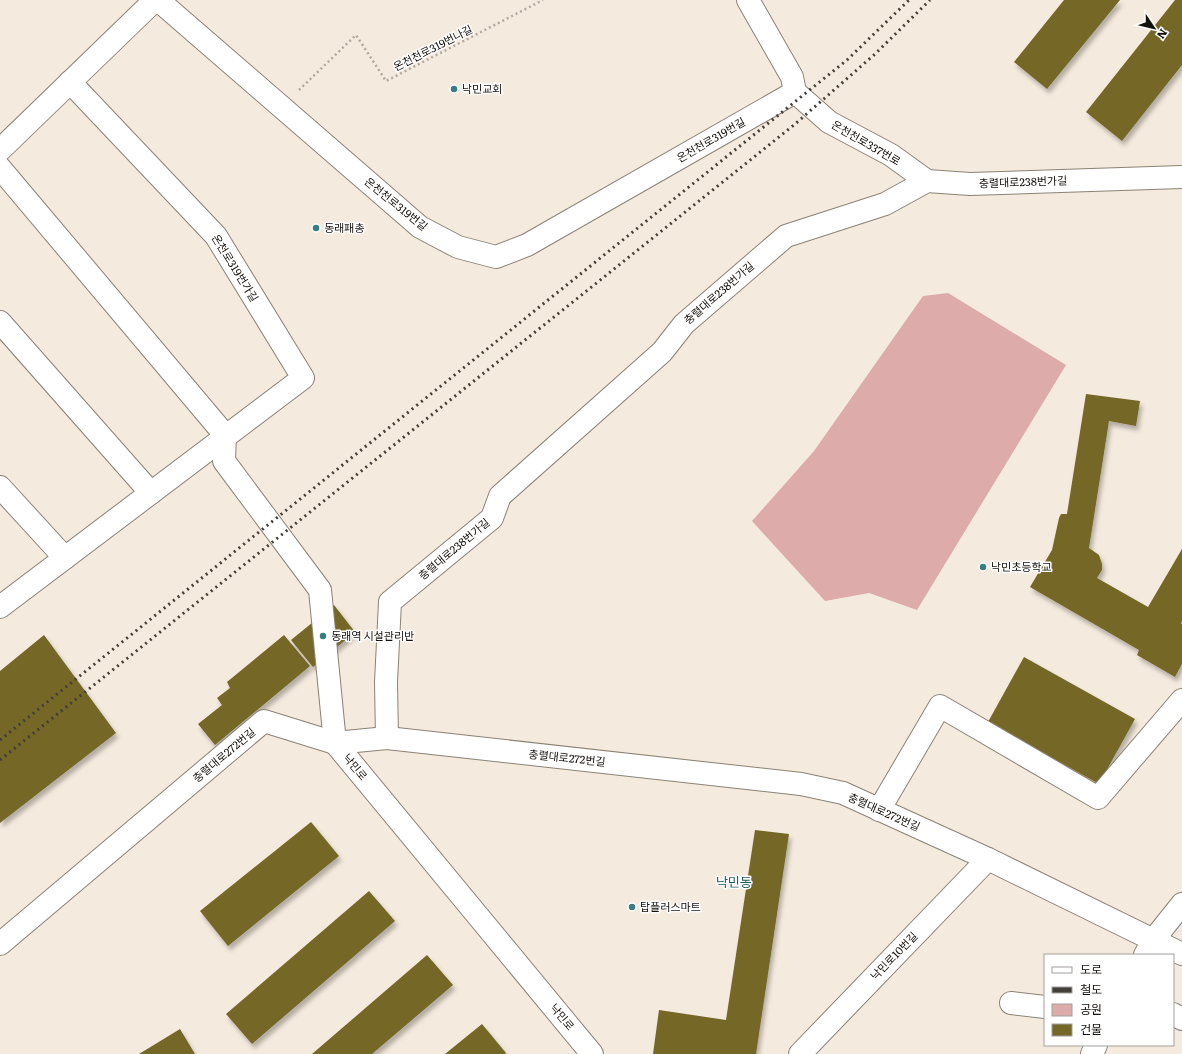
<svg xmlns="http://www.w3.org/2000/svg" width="1182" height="1054" viewBox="0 0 1182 1054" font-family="Literata,'Noto Sans KR',serif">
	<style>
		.green { fill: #dcabaa }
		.building { fill: #746728; filter: url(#shadow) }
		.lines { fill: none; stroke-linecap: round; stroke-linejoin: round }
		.minor-casing { stroke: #8b8276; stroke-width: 24 }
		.major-casing { stroke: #8b8276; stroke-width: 24 }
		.path { stroke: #b1a99f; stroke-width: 2.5; stroke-dasharray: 2 3; stroke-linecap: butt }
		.minor { stroke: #fff; stroke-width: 22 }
		.major { stroke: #fff; stroke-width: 22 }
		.rail { stroke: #443e38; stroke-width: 3; stroke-dasharray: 2 4; stroke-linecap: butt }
		.poi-dot { fill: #367e83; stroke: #fff; stroke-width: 1.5 }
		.labels { text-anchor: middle; stroke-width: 3; stroke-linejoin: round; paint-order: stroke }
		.street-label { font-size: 11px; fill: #15110d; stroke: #fff }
		.poi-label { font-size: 11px; fill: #15110d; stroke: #fff; text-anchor: start }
		.quarter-label { font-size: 13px; fill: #1f5a5e; stroke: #fff }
	</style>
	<defs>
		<filter id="shadow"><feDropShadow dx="2.5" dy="4.5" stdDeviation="2" flood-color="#0004"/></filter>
	</defs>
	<rect width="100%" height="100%" fill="#f5eade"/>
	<path class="green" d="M948,293L1066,365L917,610L869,593L825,601L752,521L814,451L923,296Z"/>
	<g class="building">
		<path d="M1064,0H1120L1047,89L1014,62Z"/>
		<path d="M1175,0H1182V65L1122,141L1086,112Z"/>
		<path d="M1086,394L1140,401L1136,426L1109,421L1089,548L1099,555L1102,564V570L1097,578L1148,607L1182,549V621L1181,624H1182V664L1175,677L1137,655L1139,650L1030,587L1052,550L1059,518L1061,514H1067Z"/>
		<path d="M334,605L355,632L313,667L291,640Z"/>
		<path d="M44,635L116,733L0,823V671Z"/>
		<path d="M284,635L310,666L215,745L198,724L222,705L217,698L230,688L227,682Z"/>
		<path d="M1024,657L1135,719L1099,784L988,722Z"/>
		<path d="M311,822L339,856L228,946L200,911Z"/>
		<path d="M755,830L789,834L756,1054H653L659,1010L726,1020Z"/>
		<path d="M369,891L395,921L252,1044L226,1014Z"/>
		<path d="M427,955L453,985L372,1054H312Z"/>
		<path d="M482,1024L506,1053L505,1054H445Z"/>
		<path d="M180,1029L195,1054H139Z"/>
	</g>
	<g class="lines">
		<defs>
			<g id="minor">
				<path d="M158,0L420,227L458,247L496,257L527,245L795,92"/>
				<path d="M748,0L792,77L795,92L829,122L891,155L927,181"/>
				<path d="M0,150L155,0"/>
				<path d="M0,168L225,435"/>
				<path d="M0,322L151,493"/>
				<path d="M0,487L65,558"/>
				<path d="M0,607L303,378L216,236L70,82"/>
				<path d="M387,738L386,682L390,602L492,518L500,496L662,352L684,324L786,236L885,204L927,181L970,184L1182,177"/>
				<path d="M879,810L940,706L1098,798L1182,700"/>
				<path d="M0,944L264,721L335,743L387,738L801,784L843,793L988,859L1182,954"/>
				<path d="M1145,955L1154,939L1182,904"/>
				<path d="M1011,1003L1045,1007"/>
				<path d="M1173,1014L1182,1019"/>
				<path d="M800,1054L988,859"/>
				<path d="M1092,1054L1096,1045"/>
			</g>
			<path id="major" d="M225,435L224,461L320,590L335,743L592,1054"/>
		</defs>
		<use href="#minor" class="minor-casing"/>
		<use href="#major" class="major-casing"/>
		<path class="path" d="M299,90L356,35L386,81L543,0"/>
		<use href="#minor" class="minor"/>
		<use href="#major" class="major"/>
		<g class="rail">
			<path d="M0,740L847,60L909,0"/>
			<path d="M0,760L794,125L875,54L930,0"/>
		</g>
	</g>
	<g class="poi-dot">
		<circle cx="454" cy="89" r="4"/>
		<circle cx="316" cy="228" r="4"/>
		<circle cx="983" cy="567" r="4"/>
		<circle cx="323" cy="636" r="4"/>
		<circle cx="632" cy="907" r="4"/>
	</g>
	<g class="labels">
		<g class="street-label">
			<text transform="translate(433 48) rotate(-27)" y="4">온천천로319번나길</text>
			<text transform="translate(711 140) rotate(-30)" y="4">온천천로319번길</text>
			<text transform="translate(866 143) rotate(30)" y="4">온천천로337번로</text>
			<text transform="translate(1023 182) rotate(-2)" y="4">충렬대로238번가길</text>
			<text transform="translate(396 204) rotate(39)" y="4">온천천로319번길</text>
			<text transform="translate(235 268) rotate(58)" y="4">온천로319번가길</text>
			<text transform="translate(719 293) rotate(-41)" y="4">충렬대로238번가길</text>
			<text transform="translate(454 549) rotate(-40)" y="4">충렬대로238번가길</text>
			<text transform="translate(224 755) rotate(-40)" y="4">충렬대로272번길</text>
			<text transform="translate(567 758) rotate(6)" y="4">충렬대로272번길</text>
			<text transform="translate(355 767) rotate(50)" y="4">낙민로</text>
			<text transform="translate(884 812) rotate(24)" y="4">충렬대로272번길</text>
			<text transform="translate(894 956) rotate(-46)" y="4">낙민로10번길</text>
			<text transform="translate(562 1017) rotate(50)" y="4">낙민로</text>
		</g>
		<g class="poi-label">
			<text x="462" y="93">낙민교회</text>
			<text x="324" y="232">동래패총</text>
			<text x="991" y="571">낙민초등학교</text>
			<text x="331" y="640">동래역 시설관리반</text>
			<text x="640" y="911">탑플러스마트</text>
		</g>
		<g class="quarter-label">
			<text x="734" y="887">낙민동</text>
		</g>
	</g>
	<rect x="1044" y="954" width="130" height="92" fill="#ffffff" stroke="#a1a09e"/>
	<rect x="1052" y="967" width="20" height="6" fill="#ffffff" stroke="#a1a09e"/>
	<text x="1080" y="974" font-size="12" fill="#15110d">도로</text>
	<rect x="1052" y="987" width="20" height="6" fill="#443e38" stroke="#a1a09e"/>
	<text x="1080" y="994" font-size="12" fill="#15110d">철도</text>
	<rect x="1052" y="1004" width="20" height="12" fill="#dcabaa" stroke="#a1a09e"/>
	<text x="1080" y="1014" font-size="12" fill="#15110d">공원</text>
	<rect x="1052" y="1024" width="20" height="12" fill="#746728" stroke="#a1a09e"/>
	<text x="1080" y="1034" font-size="12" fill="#15110d">건물</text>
	<g transform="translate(1154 28) rotate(125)" stroke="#ffffff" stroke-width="3" paint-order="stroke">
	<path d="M0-3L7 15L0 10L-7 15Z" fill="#15110d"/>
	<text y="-6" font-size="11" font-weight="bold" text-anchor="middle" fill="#15110d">N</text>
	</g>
</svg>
